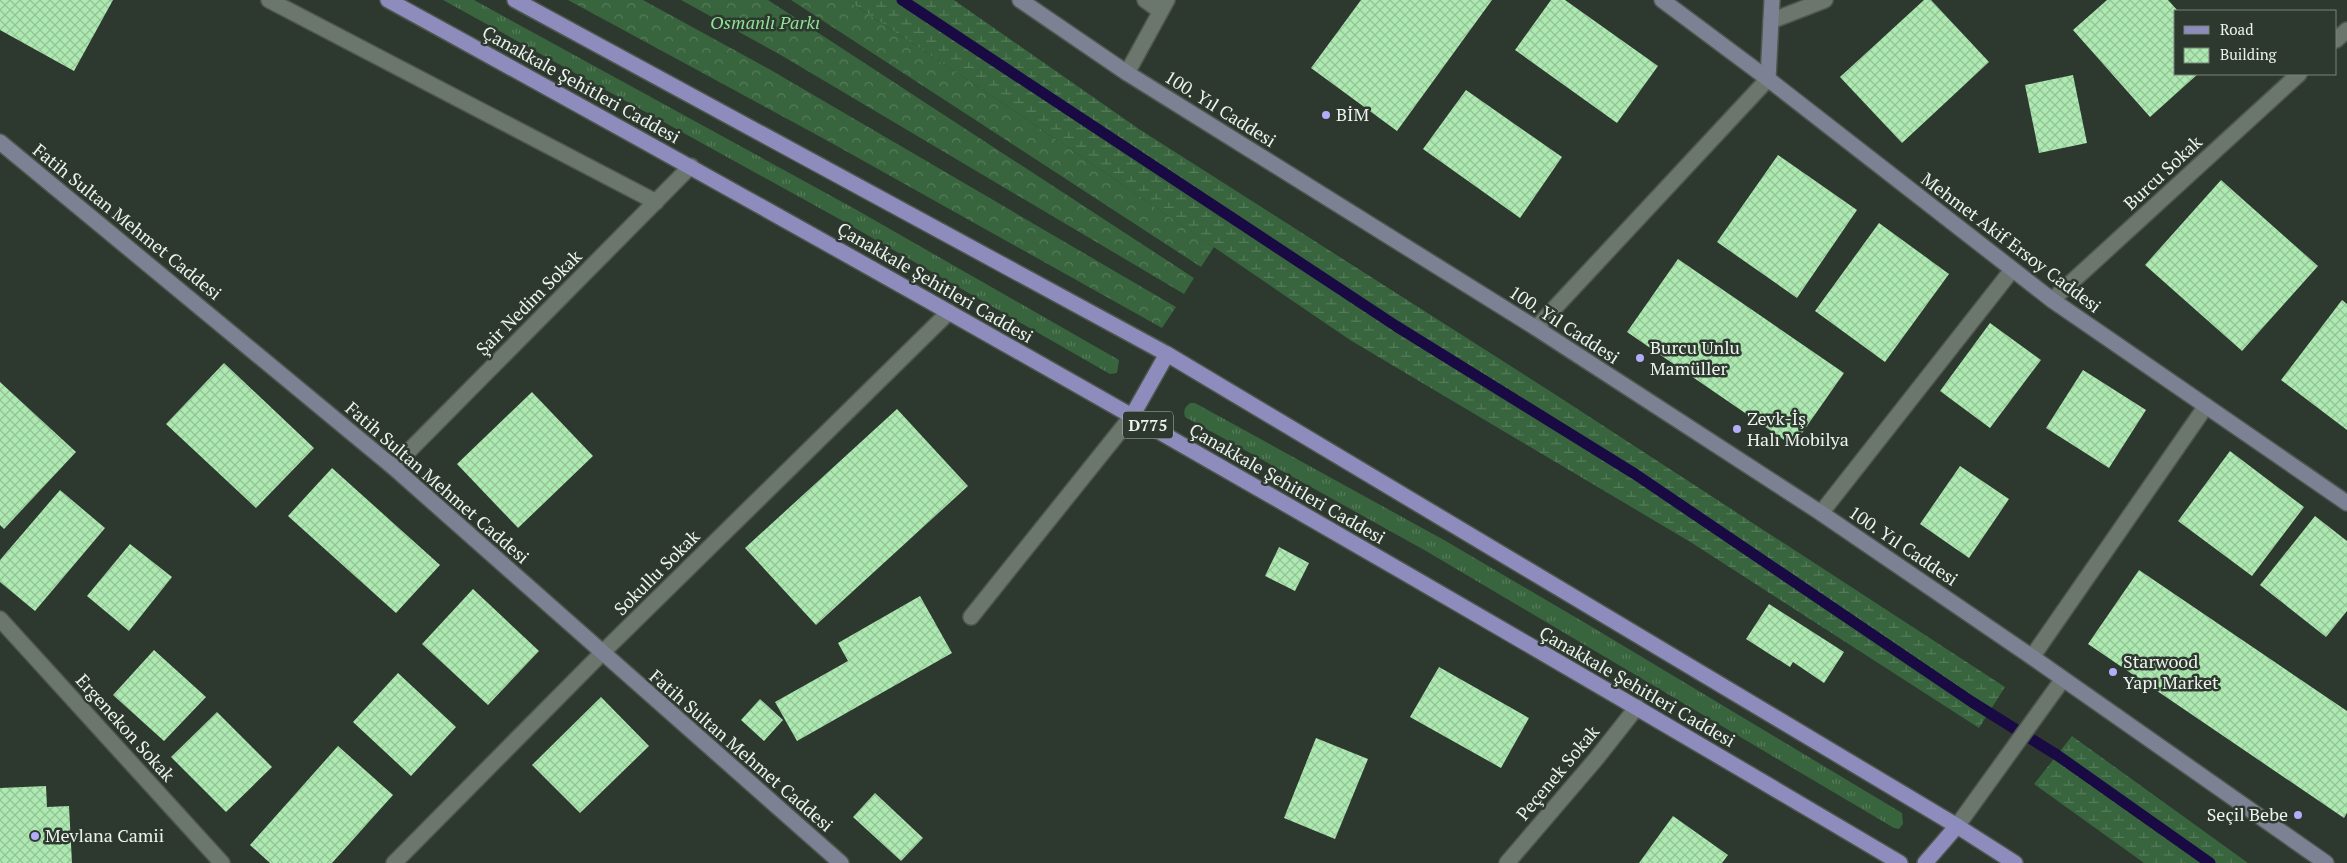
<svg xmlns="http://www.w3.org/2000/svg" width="2347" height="863" viewBox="0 0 2347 863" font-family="'PT Serif',serif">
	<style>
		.grass { fill: url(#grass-tufts) }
		.forest { fill: url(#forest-crowns) }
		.wetland { fill: url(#wetland-marsh) }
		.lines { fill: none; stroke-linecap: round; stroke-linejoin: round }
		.stream { stroke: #1a0a44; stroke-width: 11 }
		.building { fill: url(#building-cross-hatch) }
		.lane-casing { stroke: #4e564e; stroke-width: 18 }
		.street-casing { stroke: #4e564e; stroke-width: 18 }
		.secondary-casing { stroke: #4e564e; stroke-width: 18 }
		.primary-casing { stroke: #4e564e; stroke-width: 18 }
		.lane { stroke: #6b776c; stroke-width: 15 }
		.street { stroke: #6b776c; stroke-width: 15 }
		.secondary { stroke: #7c8294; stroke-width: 15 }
		.primary { stroke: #8d8cbc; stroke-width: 15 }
		.poi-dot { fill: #b3acf9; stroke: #2d382e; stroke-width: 2 }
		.labels { text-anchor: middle; stroke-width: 5; stroke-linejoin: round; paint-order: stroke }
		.shield { fill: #2d382e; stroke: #b3bbb4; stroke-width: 1 }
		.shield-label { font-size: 16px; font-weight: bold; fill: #ecf3ed }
		.park-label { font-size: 18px; font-style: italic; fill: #8fe197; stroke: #2d382e }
		.street-label { font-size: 18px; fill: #ecf3ed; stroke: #2d382e }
		.poi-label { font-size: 18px; fill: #ecf3ed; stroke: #2d382e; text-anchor: start }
	</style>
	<defs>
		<pattern id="grass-tufts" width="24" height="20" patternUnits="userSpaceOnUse" patternTransform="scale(1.25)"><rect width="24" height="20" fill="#38653d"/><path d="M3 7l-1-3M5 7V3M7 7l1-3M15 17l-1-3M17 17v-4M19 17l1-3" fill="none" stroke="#557c59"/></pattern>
		<pattern id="forest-crowns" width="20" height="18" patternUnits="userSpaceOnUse" patternTransform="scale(1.25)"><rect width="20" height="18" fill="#38653d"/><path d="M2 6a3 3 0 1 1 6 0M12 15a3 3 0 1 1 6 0" fill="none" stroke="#557c59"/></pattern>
		<pattern id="wetland-marsh" width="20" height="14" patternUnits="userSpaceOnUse" patternTransform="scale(1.25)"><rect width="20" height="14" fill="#38653d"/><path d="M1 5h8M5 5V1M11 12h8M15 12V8" fill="none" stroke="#557c59"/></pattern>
		<pattern id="building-cross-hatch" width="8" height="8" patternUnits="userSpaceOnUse" patternTransform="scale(1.25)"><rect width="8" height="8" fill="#adeab1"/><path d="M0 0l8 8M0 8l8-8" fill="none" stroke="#94c296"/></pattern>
	</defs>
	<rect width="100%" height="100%" fill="#2d382e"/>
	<g class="grass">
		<path d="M443,0H474L855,209L1119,360L1117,373L1110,374L841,220Z"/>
		<path d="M1190,403H1195L1444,540L1587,624L1902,813L1903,824L1899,829L1894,828L1426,551L1185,417C1183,410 1185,407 1190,403Z"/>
	</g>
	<g class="forest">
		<path d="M568,0H643L769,69L1176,307L1162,328L828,141Z"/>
		<path d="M681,0H768L1194,278L1184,294L779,54Z"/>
		<path d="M791,0H847L1013,110L1214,247L1201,267Z"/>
	</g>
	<g class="wetland">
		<path d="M847,0H954L1139,129L1556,395L2005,687L1979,728L1692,543L1350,340L1013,110Z"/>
		<path d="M2072,736L2248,863H2144L2034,784Z"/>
	</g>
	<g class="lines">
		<path class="stream" d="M902,0L1396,326L1635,474L1972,702L2057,755L2210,863"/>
	</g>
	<g class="building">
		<path d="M0,0H113L74,71L0,30Z"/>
		<path d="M1361,0H1492L1397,131L1311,68Z"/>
		<path d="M1551,0H1565L1658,66L1617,123L1515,50Z"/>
		<path d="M1924,0H1931L1989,62L1902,143L1840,77Z"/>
		<path d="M2107,0H2168L2178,11H2176V74H2198L2150,117L2073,30Z"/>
		<path d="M2073,75L2087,143L2039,153L2025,85Z"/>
		<path d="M1466,90L1562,157L1520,218L1423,149Z"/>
		<path d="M1778,155L1857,210L1797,298L1717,242Z"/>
		<path d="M2221,180L2318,266L2242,351L2145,265Z"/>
		<path d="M1879,223L1949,274L1885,362L1815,311Z"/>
		<path d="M1678,259L1844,373L1793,446L1627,332Z"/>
		<path d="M2342,300L2347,304V430L2281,380Z"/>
		<path d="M1990,323L2041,360L1990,428L1940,391Z"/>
		<path d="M224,363L314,448L256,508L166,424Z"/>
		<path d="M2083,370L2146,410L2109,468L2046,428Z"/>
		<path d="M0,382L76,452L4,529L0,525Z"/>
		<path d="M532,392L593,456L518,528L457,464Z"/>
		<path d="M897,409L968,486L816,625L745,548Z"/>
		<path d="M2230,451L2304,507L2252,576L2178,521Z"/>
		<path d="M1960,466L2009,499L1969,558L1920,524Z"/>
		<path d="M332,468L440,565L396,613L288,516Z"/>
		<path d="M60,490L105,528L35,611L0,582V560Z"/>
		<path d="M2315,516L2347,541V611L2326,637L2260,585Z"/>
		<path d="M130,544L172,577L129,631L87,596Z"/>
		<path d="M1279,547L1309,563L1295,591L1265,576Z"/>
		<path d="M2139,570L2347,711V813L2344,818L2088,644Z"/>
		<path d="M473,589L539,651L488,705L422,644Z"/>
		<path d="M920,596L952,653L797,741L775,702L848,661L838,643Z"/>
		<path d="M1769,604L1844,652L1824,683L1793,662L1790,667L1746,639Z"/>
		<path d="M154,650L206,697L164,741L113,695Z"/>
		<path d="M1439,667L1529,718L1501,768L1410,717Z"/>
		<path d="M398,673L456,727L411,776L353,722Z"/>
		<path d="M601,697L649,746L580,813L532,765Z"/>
		<path d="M760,699L783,720L764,741L741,720Z"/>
		<path d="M217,712L272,767L226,812L171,757Z"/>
		<path d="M1316,738L1368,759L1335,839L1284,818Z"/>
		<path d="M338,746L393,795L332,863H270L250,845Z"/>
		<path d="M46,786L47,807L69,806L72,863H0V788Z"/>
		<path d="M875,793L923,838L901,861L853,817Z"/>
		<path d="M1673,816L1728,855L1722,863H1639Z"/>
	</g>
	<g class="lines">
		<defs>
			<g id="lane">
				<path d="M1771,21L1825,0"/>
				<path d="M971,617L1132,416"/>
			</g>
			<g id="street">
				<path d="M269,0L656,202"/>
				<path d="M1145,0L1160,11"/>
				<path d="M2336,40L2347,30"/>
				<path d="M1127,73L1167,0"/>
				<path d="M2052,300L2299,74"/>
				<path d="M1536,328L1768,79"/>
				<path d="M393,467L691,166"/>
				<path d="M1821,513L2012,270"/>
				<path d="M0,619L222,863"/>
				<path d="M2032,657L2206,406"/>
				<path d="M1957,826L2063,679"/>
				<path d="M394,863L602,653L949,312"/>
				<path d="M1507,863L1596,759L1637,707"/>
			</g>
			<g id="secondary">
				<path d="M1020,0L1127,73L1536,328L1821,513L2032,657L2326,863"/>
				<path d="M1662,0L1768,79L2052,300L2347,503"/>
				<path d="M1768,79L1772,0"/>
				<path d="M0,142L393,467L841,863"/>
			</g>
			<g id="primary">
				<path d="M388,0C897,279 1401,567 1900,863"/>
				<path d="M515,0L1167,354L1957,826L2015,863"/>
				<path d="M1132,416L1167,354"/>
				<path d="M1925,863L1957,826"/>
			</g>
		</defs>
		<use href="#lane" class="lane-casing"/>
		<use href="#street" class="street-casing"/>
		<use href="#secondary" class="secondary-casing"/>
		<use href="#primary" class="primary-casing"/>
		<use href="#lane" class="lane"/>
		<use href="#street" class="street"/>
		<use href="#secondary" class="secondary"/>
		<use href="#primary" class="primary"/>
	</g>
	<g class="poi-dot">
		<circle cx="1326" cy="115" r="5"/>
		<circle cx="1640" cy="358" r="5"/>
		<circle cx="1737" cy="429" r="5"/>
		<circle cx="2113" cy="672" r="5"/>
		<circle cx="2298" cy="815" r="5"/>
		<circle cx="35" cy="836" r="5"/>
	</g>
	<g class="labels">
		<rect class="shield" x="1123" y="411.5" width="50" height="27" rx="4"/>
		<g class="shield-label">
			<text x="1148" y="431">D775</text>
		</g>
		<g class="park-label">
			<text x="765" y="29">Osmanlı Parkı</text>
		</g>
		<g class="street-label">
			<text transform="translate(581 85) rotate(29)" y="6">Çanakkale Şehitleri Caddesi</text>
			<text transform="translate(1220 109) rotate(32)" y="6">100. Yıl Caddesi</text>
			<text transform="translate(2163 173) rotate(-43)" y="6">Burcu Sokak</text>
			<text transform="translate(127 222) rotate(39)" y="6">Fatih Sultan Mehmet Caddesi</text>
			<text transform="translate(2011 243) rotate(37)" y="6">Mehmet Akif Ersoy Caddesi</text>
			<text transform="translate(935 283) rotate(30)" y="6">Çanakkale Şehitleri Caddesi</text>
			<text transform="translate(529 303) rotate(-45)" y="6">Şair Nedim Sokak</text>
			<text transform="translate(1564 325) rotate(33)" y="6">100. Yıl Caddesi</text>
			<text transform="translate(437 483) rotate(41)" y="6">Fatih Sultan Mehmet Caddesi</text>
			<text transform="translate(1287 484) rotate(30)" y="6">Çanakkale Şehitleri Caddesi</text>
			<text transform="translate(1903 546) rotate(34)" y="6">100. Yıl Caddesi</text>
			<text transform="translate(657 573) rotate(-45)" y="6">Sokullu Sokak</text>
			<text transform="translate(1637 687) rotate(30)" y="6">Çanakkale Şehitleri Caddesi</text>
			<text transform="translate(125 728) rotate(48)" y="6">Ergenekon Sokak</text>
			<text transform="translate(741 751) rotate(41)" y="6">Fatih Sultan Mehmet Caddesi</text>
			<text transform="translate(1558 773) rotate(-50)" y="6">Peçenek Sokak</text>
		</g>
		<g class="poi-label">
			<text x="1336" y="121">BİM</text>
			<text x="1650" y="354">Burcu Unlu<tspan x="1650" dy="21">Mamüller</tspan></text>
			<text x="1747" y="425">Zevk-İş<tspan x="1747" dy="21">Halı Mobilya</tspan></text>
			<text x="2123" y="668">Starwood<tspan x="2123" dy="21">Yapı Market</tspan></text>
			<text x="2288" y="821" text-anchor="end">Seçil Bebe</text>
			<text x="45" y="842">Mevlana Camii</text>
		</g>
	</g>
	<rect x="2174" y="10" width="162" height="65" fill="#2d382e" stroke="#79837a"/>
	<rect x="2184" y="26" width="25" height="8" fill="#8d8cbc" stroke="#79837a"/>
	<text x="2220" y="35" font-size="15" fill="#ecf3ed">Road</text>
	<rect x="2184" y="48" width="25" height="15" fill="url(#building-cross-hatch)" stroke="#79837a"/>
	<text x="2220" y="60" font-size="15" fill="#ecf3ed">Building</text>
</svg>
